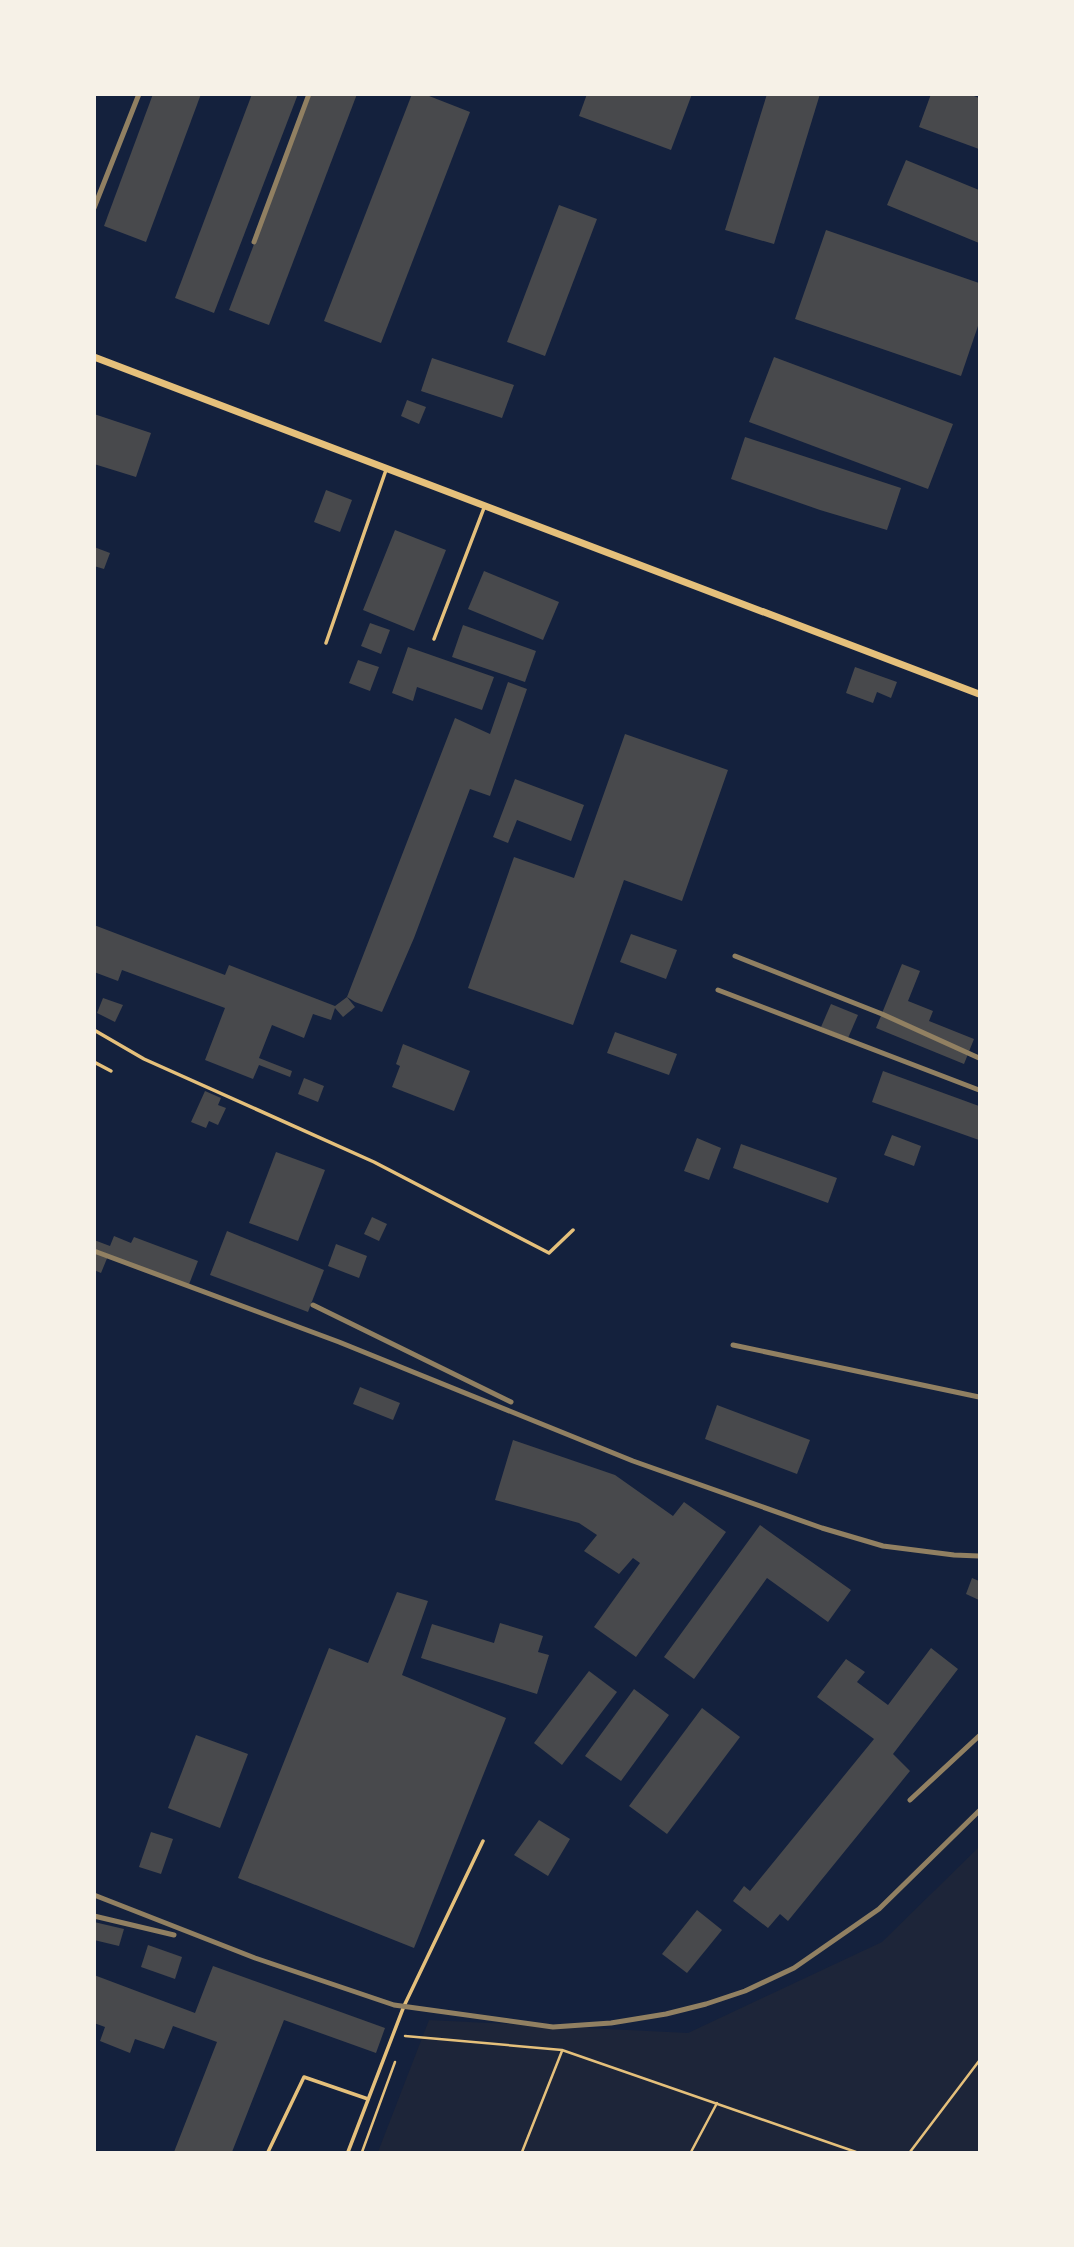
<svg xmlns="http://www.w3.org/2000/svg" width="1074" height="2247" viewBox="0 0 1074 2247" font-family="Ubuntu,sans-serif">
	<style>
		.green { fill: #1d2539 }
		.building { fill: #48494c }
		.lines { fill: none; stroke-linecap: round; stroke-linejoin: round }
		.path { stroke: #e5c07b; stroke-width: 2.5 }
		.service { stroke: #e5c07b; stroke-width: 3.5 }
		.minor { stroke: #e5c07b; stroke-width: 7 }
		.rail { stroke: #918062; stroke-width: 5 }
	</style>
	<rect width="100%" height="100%" fill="#14213d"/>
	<path class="green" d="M979,1847V2152H378L429,2020L688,2033L882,1942Z"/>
	<g class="building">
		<path d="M153,94H201L146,242L104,226Z"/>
		<path d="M252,94H298L214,313L175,298Z"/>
		<path d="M311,94H357L269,325L229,310Z"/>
		<path d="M412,94H424L470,112L381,343L324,321Z"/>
		<path d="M587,94H692L671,150L579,116Z"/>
		<path d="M767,94H820L774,244L725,230Z"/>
		<path d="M931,94H969L979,98V149L919,127Z"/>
		<path d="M906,160L979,190V243L887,205Z"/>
		<path d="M559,205L597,219L545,356L507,342Z"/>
		<path d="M826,230L979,283V323L961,376L795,319Z"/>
		<path d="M774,357L953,424L928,489L749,422Z"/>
		<path d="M432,358L514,385L502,418L421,391Z"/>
		<path d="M407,400L426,407L419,424L401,416Z"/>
		<path d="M94,414L151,433L136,477L94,464Z"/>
		<path d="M745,437L901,488L887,530L820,510L731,479Z"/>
		<path d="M326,490L352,500L340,532L314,522Z"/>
		<path d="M395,530L446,550L414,631L363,610Z"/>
		<path d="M94,547L110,553L104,569L94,566Z"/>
		<path d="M484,571L559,602L543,640L468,609Z"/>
		<path d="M370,623L390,630L381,654L361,646Z"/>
		<path d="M463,625L536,651L525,682L452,657Z"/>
		<path d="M408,647L494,677L482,710L417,687L413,701L392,693Z"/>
		<path d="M358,660L379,667L370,691L349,683Z"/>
		<path d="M855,667L897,682L891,698L877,692L873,703L846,693Z"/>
		<path d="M508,682L527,689L490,796L470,789L414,938L382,1012L355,1002L347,997L455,718L490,734Z"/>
		<path d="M625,734L728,770L682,901L624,880L573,1025L468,988L514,857L574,878Z"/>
		<path d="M515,779L584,805L571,841L517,820L508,843L493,837Z"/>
		<path d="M94,925L225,975L229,965L335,1006L347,997L355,1007L343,1017L335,1008L331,1020L313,1014L304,1038L272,1025L259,1058L292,1071L290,1077L259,1065L253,1079L205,1060L225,1008L122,970L118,981L94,972Z"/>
		<path d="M631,934L677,950L666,979L620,962Z"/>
		<path d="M902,964L920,971L908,1001L933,1011L929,1021L974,1039L964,1064L876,1028Z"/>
		<path d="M103,998L123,1005L115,1022L97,1013Z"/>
		<path d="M831,1004L858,1015L848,1038L821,1027Z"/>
		<path d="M615,1032L677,1054L669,1075L607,1053Z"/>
		<path d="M403,1044L470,1071L454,1111L392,1087L400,1066L396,1064Z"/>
		<path d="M883,1071L979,1106V1140L872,1102Z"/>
		<path d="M304,1078L324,1086L318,1102L298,1094Z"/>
		<path d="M205,1091L221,1098L218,1105L226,1108L218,1125L209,1121L206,1128L191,1122Z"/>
		<path d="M892,1135L921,1146L914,1166L884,1155Z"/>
		<path d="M697,1138L721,1148L709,1180L684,1171Z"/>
		<path d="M741,1144L837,1178L828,1203L733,1168Z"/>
		<path d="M276,1152L325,1170L298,1241L249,1223Z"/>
		<path d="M372,1217L387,1224L379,1241L364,1234Z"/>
		<path d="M227,1231L324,1270L308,1312L210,1275Z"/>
		<path d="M114,1236L131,1243L134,1237L198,1261L188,1287L108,1256L101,1273L94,1270V1240L110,1246Z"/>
		<path d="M336,1244L367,1256L359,1278L328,1266Z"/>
		<path d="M360,1387L400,1403L393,1420L353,1404Z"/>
		<path d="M717,1405L810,1440L797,1474L705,1439Z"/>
		<path d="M513,1440L615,1475L673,1516L684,1502L726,1532L636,1657L594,1627L640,1563L633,1558L619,1574L584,1551L597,1535L579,1523L495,1500Z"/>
		<path d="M760,1525L851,1590L828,1622L767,1578L694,1679L664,1657Z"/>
		<path d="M972,1578L979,1581V1600L966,1594Z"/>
		<path d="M397,1592L428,1601L402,1675L506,1718L414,1948L238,1878L329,1648L368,1663Z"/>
		<path d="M500,1623L543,1636L538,1652L549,1655L537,1694L421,1658L432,1624L494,1643Z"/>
		<path d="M931,1648L958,1669L893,1754L910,1771L788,1921L780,1914L768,1928L733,1901L744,1886L750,1891L874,1739L817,1697L846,1659L865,1672L857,1682L888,1705Z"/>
		<path d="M589,1671L617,1692L562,1765L534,1743Z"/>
		<path d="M634,1689L669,1715L621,1781L585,1756Z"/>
		<path d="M702,1708L740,1737L667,1834L629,1806Z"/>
		<path d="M196,1735L248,1754L220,1828L168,1808Z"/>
		<path d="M539,1820L570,1839L548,1876L514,1855Z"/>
		<path d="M151,1832L173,1839L161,1874L139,1867Z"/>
		<path d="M697,1910L722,1930L687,1973L662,1954Z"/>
		<path d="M94,1922L124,1929L119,1946L94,1940Z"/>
		<path d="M148,1945L182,1957L175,1979L141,1967Z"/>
		<path d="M213,1966L385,2028L376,2053L284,2020L232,2152H174L217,2042L173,2026L164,2049L135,2039L130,2053L100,2041L105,2027L94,2023V1975L195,2013Z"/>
	</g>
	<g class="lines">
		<g class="path">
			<path d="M405,2036L562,2050L856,2152"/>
			<path d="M362,2152L395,2062"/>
			<path d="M522,2152L562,2051"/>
			<path d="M691,2152L717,2103"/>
			<path d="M910,2152L979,2061"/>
		</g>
		<g class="service">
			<path d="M434,639L484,508"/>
			<path d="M326,643L386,470"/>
			<path d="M94,1030L144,1059L374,1162L549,1253L573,1230"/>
			<path d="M94,1062L111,1071"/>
			<path d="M268,2152L304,2077L368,2099"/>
			<path d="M348,2152L404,2006L483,1841"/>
		</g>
		<path class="minor" d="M94,357L979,694"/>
		<g class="rail">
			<path d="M94,208L139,94"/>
			<path d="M254,242L309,94"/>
			<path d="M735,956L882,1014L979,1058"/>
			<path d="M718,990L979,1090"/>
			<path d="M94,1251L339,1342L633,1461L822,1528L883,1546L954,1555L979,1556"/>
			<path d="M313,1305L511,1402"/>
			<path d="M733,1345L979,1397"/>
			<path d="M910,1800L979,1736"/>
			<path d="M94,1895L255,1958L394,2005L553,2027L611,2023L666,2014L706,2004L745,1991L794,1968L879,1909L979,1811"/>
			<path d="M94,1916L174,1935"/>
		</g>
	</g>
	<rect width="1074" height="2247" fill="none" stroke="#f6f1e7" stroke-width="192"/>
</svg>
